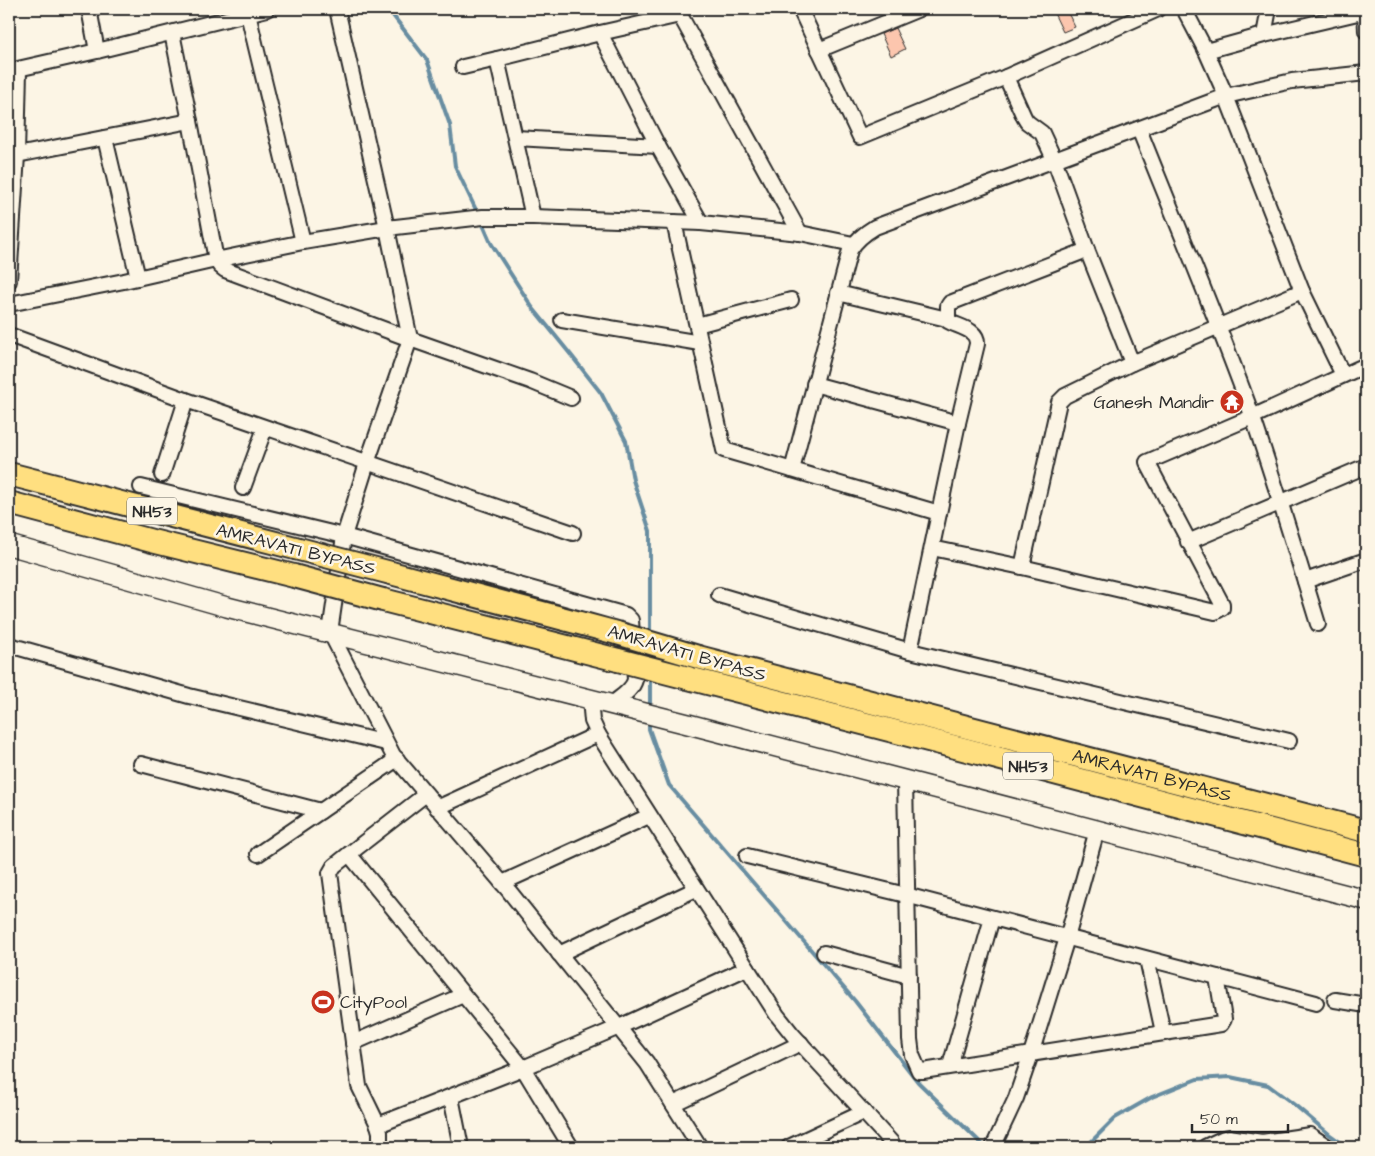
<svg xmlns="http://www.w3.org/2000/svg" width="1375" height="1156" viewBox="0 0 1375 1156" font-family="'Architects Daughter',sans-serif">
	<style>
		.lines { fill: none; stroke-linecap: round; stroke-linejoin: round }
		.stream { stroke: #678da1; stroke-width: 4 }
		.building { fill: #fcc6ae; stroke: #2b2b2b }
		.minor-casing { stroke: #2b2b2b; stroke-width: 18 }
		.secondary-casing { stroke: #2b2b2b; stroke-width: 22 }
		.trunk-casing { stroke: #2b2b2b; stroke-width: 26 }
		.minor { stroke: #fcf5e5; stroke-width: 14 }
		.secondary { stroke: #fcf5e5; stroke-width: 19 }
		.trunk { stroke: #ffdf80; stroke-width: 22 }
		.trunk-bridge-casing { stroke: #2b2b2b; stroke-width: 26; stroke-linecap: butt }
		.trunk-bridge { stroke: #ffdf80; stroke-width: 22 }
		.labels { text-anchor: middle; stroke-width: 5; stroke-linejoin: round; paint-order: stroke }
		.shield { fill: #fcf5e5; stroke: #6a6863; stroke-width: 1 }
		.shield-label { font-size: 16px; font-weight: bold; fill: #2b2b2b }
		.poi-label { font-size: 18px; fill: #2b2b2b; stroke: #fcf5e5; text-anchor: end }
		.street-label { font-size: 18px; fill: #2b2b2b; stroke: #fcf5e5 }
	</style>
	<rect width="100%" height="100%" fill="#fcf5e5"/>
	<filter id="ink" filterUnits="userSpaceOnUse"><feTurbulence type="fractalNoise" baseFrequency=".02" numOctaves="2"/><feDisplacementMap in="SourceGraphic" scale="10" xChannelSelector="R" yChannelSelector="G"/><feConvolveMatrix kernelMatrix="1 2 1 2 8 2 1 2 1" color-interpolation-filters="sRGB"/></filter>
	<g filter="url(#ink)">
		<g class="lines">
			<g class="stream">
				<path d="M388,9L427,60L450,125L455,166L478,214"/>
				<path d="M481,220L491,243L532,307L571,355L601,393L626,441L633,480L650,531V635"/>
				<path d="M650,708V675"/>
				<path d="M649,720V729L669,785L855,1001L918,1082L985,1147"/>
				<path d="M1086,1147L1115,1118L1152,1097L1197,1079L1230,1077L1268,1085L1296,1106L1329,1134L1347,1147"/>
			</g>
		</g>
		<g class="building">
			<path d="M1052,9H1066L1075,27L1063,32Z"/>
			<path d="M895,28L905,49L891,56L881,34Z"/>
		</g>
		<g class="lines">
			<defs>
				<g id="minor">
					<path d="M89,9L97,51"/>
					<path d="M337,9L387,228L410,339L367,463L344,536L330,632L393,755L509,891L647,1063L700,1147"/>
					<path d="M678,9L680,15L800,233"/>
					<path d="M800,9L860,137L1006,77L1158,9"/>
					<path d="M1184,9L1206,51L1226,96L1302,291L1343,375"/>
					<path d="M1365,9L1366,31"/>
					<path d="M248,14L303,242"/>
					<path d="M172,33L190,121L216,260L220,266L225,270L410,339L530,381L571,398"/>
					<path d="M600,33L658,146L701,223"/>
					<path d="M1264,35L1269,9"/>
					<path d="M819,50L919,9"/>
					<path d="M1206,51L1264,35L1366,11"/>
					<path d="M463,67L497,59"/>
					<path d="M9,71L97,51L267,9"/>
					<path d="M1006,77L1024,117L1027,122L1042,133L1054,159L1087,250L1132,363L1302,291"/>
					<path d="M1139,129C1177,225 1218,320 1253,418C1276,486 1297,555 1318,624"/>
					<path d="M105,138L138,278"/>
					<path d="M516,138L658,146"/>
					<path d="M17,155L190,121"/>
					<path d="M533,217L497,59L600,33L680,15"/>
					<path d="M674,222L724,450L939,513"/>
					<path d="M9,281L17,155L19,70"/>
					<path d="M838,293L947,319"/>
					<path d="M9,304L124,281L216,260L303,242L387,228L483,217H533L701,223L800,233L853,244"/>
					<path d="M562,320L700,343"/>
					<path d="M697,325L791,300"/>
					<path d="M9,335L186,400L573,533"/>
					<path d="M814,384L958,423"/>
					<path d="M792,470L850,250C856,240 865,233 875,227L1226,96L1292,81L1366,73"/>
					<path d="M162,475L186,400"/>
					<path d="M141,487L344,536L626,615L631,620L635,680C632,691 620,697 612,704"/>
					<path d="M243,488L265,428"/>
					<path d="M1188,542L1366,466"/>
					<path d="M932,548L1022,567L1215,612L1222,608V604L1147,462L1252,417L1366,365"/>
					<path d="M1022,567L1059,402L1065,396L1132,363"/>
					<path d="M1305,581L1366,560"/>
					<path d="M719,595L910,651L1289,741"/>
					<path d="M9,645L189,696L386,743"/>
					<path d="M910,651L958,423L977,344C978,329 958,327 948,321V306L950,303L1087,250"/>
					<path d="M590,699L592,721L598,734L777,1015L793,1035L892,1143"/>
					<path d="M141,764L321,811"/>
					<path d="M905,780L910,1039L912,1055L919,1071H923L1221,1024L1224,1019L1217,977"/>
					<path d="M426,794L349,854L523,1068L571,1147"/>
					<path d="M437,808L598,734"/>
					<path d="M258,854L397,759"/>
					<path d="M349,854L334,866L330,873L359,1086L378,1125L380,1132V1147"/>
					<path d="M747,856L906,895L1316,1003"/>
					<path d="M502,883L649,816"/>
					<path d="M824,953L909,976"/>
					<path d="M559,954L696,889"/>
					<path d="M1147,959L1163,1032"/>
					<path d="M1335,1000L1366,1005"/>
					<path d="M353,1043L463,995"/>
					<path d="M950,1066L992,918"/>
					<path d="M451,1097L461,1147"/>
					<path d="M673,1104L801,1043"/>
					<path d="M378,1125L523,1068L619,1027L747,968"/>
					<path d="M789,1147L864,1112"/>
					<path d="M993,1147L1016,1098L1031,1054L1067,938L1097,830"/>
					<path d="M1205,1147L1224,1138L1229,1137L1262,1142L1310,1135L1328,1147"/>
				</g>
				<path id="secondary" d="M9,545L227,607L688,724L1366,900"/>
				<g id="trunk">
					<path d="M9,474L295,548"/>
					<path d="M9,503L152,541L294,576"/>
					<path d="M391,573L617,633"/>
					<path d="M383,600L618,660"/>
					<path id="s1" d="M698,657L1366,831"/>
					<path d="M688,678L967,750L1366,855"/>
				</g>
			</defs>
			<use href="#minor" class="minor-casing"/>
			<use href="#secondary" class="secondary-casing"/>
			<use href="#trunk" class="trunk-casing"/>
			<use href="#minor" class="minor"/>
			<use href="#secondary" class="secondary"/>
			<use href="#trunk" class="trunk"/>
			<defs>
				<g id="trunk-bridge">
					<path d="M295,548L391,573"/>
					<path d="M294,576L383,600"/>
					<path d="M617,633L698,657"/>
					<path d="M618,660L688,678"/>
				</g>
			</defs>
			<use href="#trunk-bridge" class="trunk-bridge-casing"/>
			<use href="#trunk-bridge" class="trunk-bridge"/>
		</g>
	</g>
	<defs>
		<symbol id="temple-disc" viewBox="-11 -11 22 22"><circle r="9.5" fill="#c8321e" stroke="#fcf5e5"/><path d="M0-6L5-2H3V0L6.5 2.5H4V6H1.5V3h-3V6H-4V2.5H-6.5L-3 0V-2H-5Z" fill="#fff"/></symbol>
		<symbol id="stadium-disc" viewBox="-11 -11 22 22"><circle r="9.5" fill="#c8321e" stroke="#fcf5e5"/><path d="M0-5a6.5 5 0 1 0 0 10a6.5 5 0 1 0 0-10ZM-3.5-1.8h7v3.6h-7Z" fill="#fff"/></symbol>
	</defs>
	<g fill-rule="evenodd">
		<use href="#temple-disc" x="1218" y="388" width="28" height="28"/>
		<use href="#stadium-disc" x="309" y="988" width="28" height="28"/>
	</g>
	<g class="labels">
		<g class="shield">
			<rect x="127" y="497.5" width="50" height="27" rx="4"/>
			<rect x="1003" y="752.5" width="50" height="27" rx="4"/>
		</g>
		<g class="shield-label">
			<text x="152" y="517">NH53</text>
			<text x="1028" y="772">NH53</text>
		</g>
		<g class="poi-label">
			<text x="1214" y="408">Ganesh Mandir</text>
			<text x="340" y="1008" text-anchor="start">CityPool</text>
		</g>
		<g class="street-label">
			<text transform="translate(296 549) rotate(14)" y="6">AMRAVATI BYPASS</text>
			<text transform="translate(687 653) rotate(16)" y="6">AMRAVATI BYPASS</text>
			<text dy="6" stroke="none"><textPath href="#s1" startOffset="469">AMRAVATI BYPASS</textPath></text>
		</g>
	</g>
	<rect width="1375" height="1156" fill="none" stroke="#fcf5e5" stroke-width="30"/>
	<rect x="15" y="15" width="1345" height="1126" fill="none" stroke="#2b2b2b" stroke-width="2" filter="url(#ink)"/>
	<path d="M1192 1124v8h96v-8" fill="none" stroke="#2b2b2b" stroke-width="2.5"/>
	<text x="1200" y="1124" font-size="15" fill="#2b2b2b" stroke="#fcf5e5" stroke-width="4" paint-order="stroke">50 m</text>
</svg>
